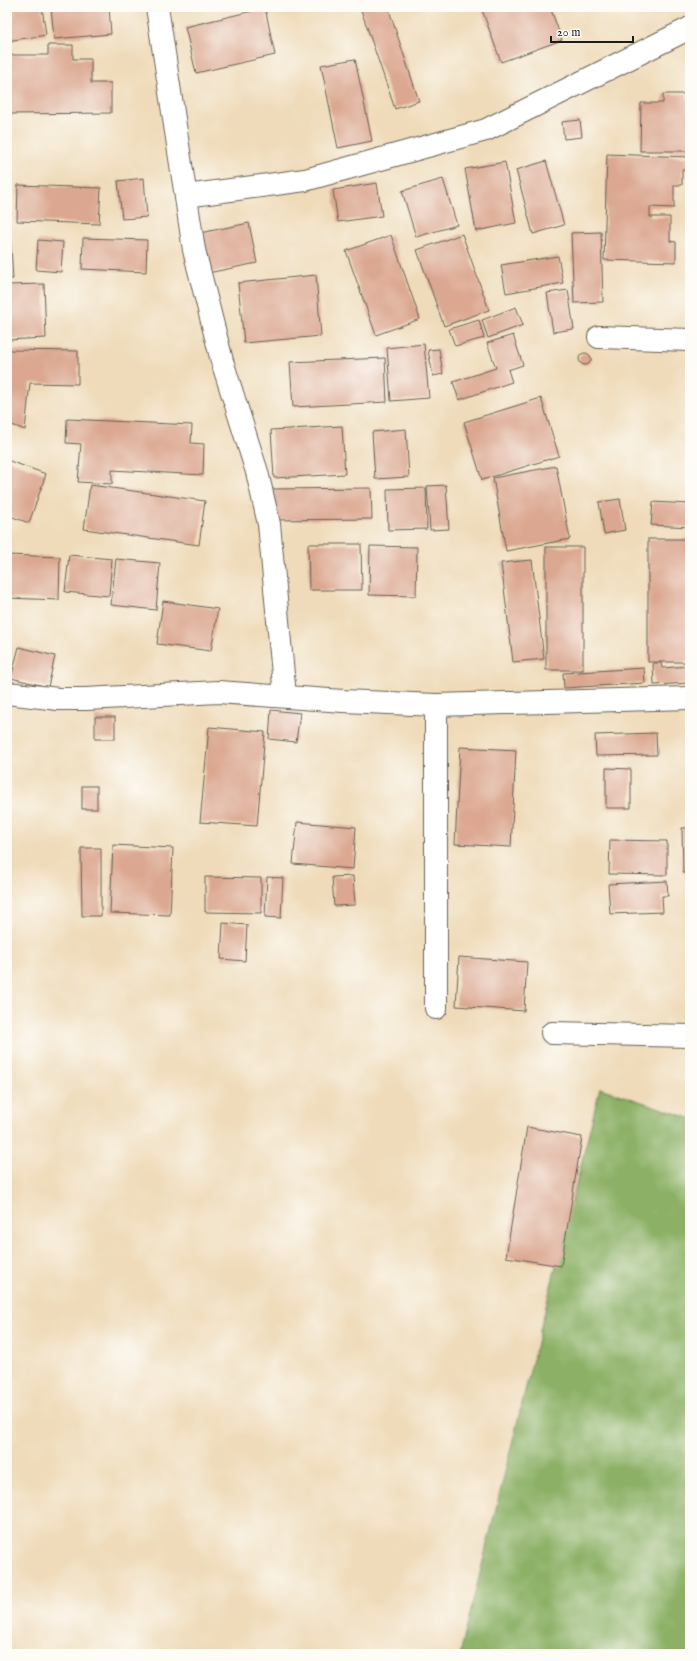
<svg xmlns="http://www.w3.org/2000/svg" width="697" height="1661" viewBox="0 0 697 1661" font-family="'IM FELL English',serif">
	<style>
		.forest { fill: #8cb166; stroke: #546641 }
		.building { fill: #dba790 }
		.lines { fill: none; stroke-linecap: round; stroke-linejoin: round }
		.minor-casing { stroke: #665f53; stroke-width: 24 }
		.minor { stroke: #fff; stroke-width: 22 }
	</style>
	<rect width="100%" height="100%" fill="#fdfcf7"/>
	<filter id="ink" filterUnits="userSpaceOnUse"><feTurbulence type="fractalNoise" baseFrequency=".025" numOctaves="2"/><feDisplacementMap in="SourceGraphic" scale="8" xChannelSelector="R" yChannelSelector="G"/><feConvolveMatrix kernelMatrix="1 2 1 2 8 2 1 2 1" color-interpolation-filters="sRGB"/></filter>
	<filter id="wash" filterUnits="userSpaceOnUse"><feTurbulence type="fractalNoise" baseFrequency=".012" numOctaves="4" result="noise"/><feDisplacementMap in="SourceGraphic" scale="16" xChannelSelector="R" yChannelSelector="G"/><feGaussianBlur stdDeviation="0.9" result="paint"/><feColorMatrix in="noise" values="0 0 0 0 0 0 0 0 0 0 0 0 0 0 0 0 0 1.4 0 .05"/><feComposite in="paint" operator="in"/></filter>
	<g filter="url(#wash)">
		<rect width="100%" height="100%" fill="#efdbba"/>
		<path class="forest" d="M600,1088L690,1118V1654H460Z"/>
		<g id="blocks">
			<g class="building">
				<path d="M7,7H42L46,35L7,41Z"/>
				<path d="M51,7H109L111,34L54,39Z"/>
				<path d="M360,7H388L419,101L395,109Z"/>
				<path d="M481,7H550L562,40L501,62Z"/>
				<path d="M265,8L275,55L196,73L185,27Z"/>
				<path d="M48,45H73V59H91V83H111V113L7,114V55H48Z"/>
				<path d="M355,59L372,141L338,148L321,65Z"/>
				<path d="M663,94H687V100H690V151H640L641,103H663Z"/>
				<path d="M580,120L582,137L564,139L562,122Z"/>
				<path d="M607,154L690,157V170H682V185H674V208L650,207V217H670V241L676,242V262L604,260Z"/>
				<path d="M546,161L564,225L533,234L516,170Z"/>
				<path d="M505,162L516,223L476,231L465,169Z"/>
				<path d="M144,178L147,217L122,219L118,181Z"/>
				<path d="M443,179L457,225L416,237L402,191Z"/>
				<path d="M377,183L382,216L338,222L333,190Z"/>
				<path d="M18,185L101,188L99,224L17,221Z"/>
				<path d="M7,216H9L13,279H7Z"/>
				<path d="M249,223L257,263L203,274L195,234Z"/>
				<path d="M601,232L603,302L574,303L571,233Z"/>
				<path d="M462,234L489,310L444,326L417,250Z"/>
				<path d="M391,235L420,319L376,335L346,251Z"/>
				<path d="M83,238L147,240L146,272L82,269Z"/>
				<path d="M38,240L63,242L61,272L36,270Z"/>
				<path d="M558,256L563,283L506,293L501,265Z"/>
				<path d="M316,275L321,336L244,343L238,283Z"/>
				<path d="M44,284L46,338L7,340V285Z"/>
				<path d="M568,290L574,329L553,332L547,293Z"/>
				<path d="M516,307L523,325L488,338L482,320Z"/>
				<path d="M479,320L484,338L455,346L449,329Z"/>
				<path d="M513,335L523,365L508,370L512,382L459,400L453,382L496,368L487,343Z"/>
				<path d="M424,344L429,398L391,401L387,348Z"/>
				<path d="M439,349L443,374L433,376L428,350Z"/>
				<path d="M8,350L78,351V384L30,383L25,430L7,423Z"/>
				<circle cx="585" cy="359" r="6"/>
				<path d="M385,358L387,402L293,407L290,362Z"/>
				<path d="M541,398L559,456L482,480L464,422Z"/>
				<path d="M67,419L192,425L191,443L204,444L203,475L112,470V484L78,482L81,444L66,443Z"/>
				<path d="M342,426L345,474L274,478L271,430Z"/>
				<path d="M406,429L409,477L375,479L372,432Z"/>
				<path d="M7,460L46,474L29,523L7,515Z"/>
				<path d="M556,466L570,539L506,551L493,478Z"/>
				<path d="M90,485L205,501L199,545L84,529Z"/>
				<path d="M446,485L449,529L430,530L427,486Z"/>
				<path d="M371,488L372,519L272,520V489Z"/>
				<path d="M426,488L427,529L388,530L387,489Z"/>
				<path d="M620,499L625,530L604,534L599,502Z"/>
				<path d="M653,502L690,504V527L651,525Z"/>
				<rect x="648" y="539" width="42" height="123"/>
				<path d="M308,544H361L362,590H309Z"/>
				<path d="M370,546L417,547L416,596L369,595Z"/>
				<rect x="546" y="547" width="37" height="123"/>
				<path d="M7,555L60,557L59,600L7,598Z"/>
				<path d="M69,555L112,559L109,596L65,592Z"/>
				<path d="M116,559L160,563L156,610L111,605Z"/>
				<path d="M532,560L544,659L513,662L501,563Z"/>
				<path d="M163,601L218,609L211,651L157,644Z"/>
				<path d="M19,647L55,656L48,687L11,678Z"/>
				<path d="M653,663H661L662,668L690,666V683L654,685Z"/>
				<path d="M644,668L645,683L564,688L563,673Z"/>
				<path d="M271,710L300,713L296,742L269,739Z"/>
				<rect x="95" y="717" width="20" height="22"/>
				<path d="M209,727L265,732L257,826L200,822Z"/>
				<path d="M656,733L657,755L596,756L595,735Z"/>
				<path d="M460,747L516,750L511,847L455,844Z"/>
				<path d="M606,768L631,769V808H606Z"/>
				<rect x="82" y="786" width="15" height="23"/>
				<path d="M297,822L356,827L353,869L293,864Z"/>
				<path d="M682,828H690V873H683Z"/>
				<path d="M610,840L667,841V875L609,874Z"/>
				<path d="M113,845L173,848L170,915L110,913Z"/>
				<path d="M81,848H101V916H82Z"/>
				<path d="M353,876L355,905L334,906L332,877Z"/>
				<path d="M205,877L261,878V913L205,912Z"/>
				<path d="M267,877L283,878L281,918L265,917Z"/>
				<path d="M667,881L668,896H662L663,912L610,914L608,884Z"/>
				<path d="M223,923L247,925L245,961L221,959Z"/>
				<path d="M459,957L527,962L524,1011L456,1006Z"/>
				<path d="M527,1127L582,1137L561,1266L506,1257Z"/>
			</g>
		</g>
	</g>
	<g filter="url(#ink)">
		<use href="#blocks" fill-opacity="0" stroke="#665f53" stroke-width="1"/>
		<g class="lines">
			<defs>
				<g id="minor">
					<path d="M157,7L194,250L222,361L257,472L269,524L285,696"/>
					<path d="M186,196L305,180L486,130L690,28"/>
					<path d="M599,337L690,340"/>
					<path d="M7,693L58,699H86L218,692L343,701L436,705L690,698"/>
					<path d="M436,1008V705"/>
					<path d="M552,1033L690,1036"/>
				</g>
			</defs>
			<use href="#minor" class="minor-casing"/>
			<use href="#minor" class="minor"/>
		</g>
	</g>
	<rect width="697" height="1661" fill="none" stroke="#fdfcf7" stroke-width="24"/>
	<path d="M551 36v6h82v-6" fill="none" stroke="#1c1c1c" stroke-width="2"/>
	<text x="557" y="36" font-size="12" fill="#1c1c1c" stroke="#fdfcf7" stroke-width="3" paint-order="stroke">20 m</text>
</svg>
